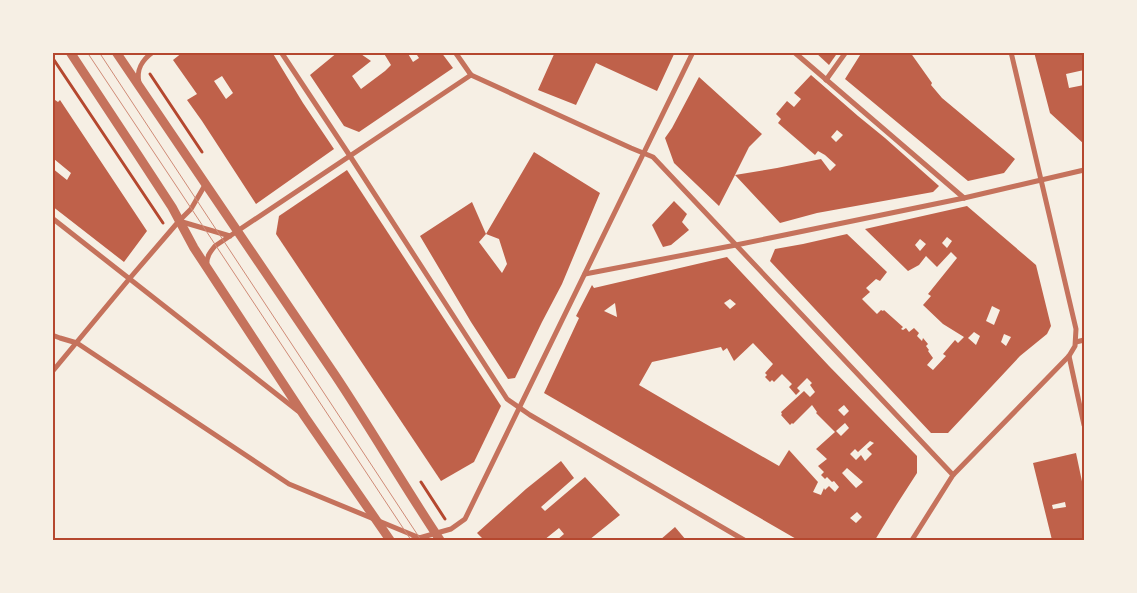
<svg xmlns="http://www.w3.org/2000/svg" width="1137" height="593" viewBox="0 0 1137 593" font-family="Georgia,serif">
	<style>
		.building { fill: #bf614a; fill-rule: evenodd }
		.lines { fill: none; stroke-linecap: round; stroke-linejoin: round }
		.path { stroke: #b5482f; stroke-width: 3 }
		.minor { stroke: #c5725c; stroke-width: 5 }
		.tertiary { stroke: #c5725c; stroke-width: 9 }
		.tram { stroke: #cf8b77; stroke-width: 1 }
		.neatline { fill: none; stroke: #b5482f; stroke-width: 2 }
	</style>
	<rect width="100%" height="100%" fill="#f6efe4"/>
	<g class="building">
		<path d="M183,52H272L303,103L334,149L256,204L202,121L187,100L197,94L173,60ZM222,76L233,93L226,99L214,81Z"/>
		<path d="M338,52H358L371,61L352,76L361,89L385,71L391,65L383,52H407L413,62L419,58L415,52H441L453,68L359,132L344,126L310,75Z"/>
		<path d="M555,52H675L657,91L596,63L576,105L538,90Z"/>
		<path d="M815,52H838L829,65Z"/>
		<path d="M862,52H910L932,83L931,85L942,98L1015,159L1004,173L968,181L845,79Z"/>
		<path d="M1034,52H1084V70L1066,74L1069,88L1084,85V144L1050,113Z"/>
		<path d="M811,75L858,116L885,138L939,186L933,192L817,213L780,223L735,175L719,206L674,163L665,138L672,128L699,77L762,134L749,147L735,175L777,168L821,159L830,171L836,165L825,155L818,151L815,155L778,123L781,119L776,114L787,101L794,107L801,99L794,93ZM837,130L843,135L836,142L831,137Z"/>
		<path d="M52,98L58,102L60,100L147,231L124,262L52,206V168L67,180L71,173L54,159L52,161Z"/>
		<path d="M534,152L600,193L562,284L542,322L515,378L508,379L471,322L420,236L472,202L486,234L479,242L502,273L507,264L499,239L486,234Z"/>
		<path d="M347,170L501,406L474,462L441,481L276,234L279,216Z"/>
		<path d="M674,201L687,214L682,222L689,230L671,245L663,247L652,225Z"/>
		<path d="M967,206L1036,265L1051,326L1047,334L1020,356L948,433H931L770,261L775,249L803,244L847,234L887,272L880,281L876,279L866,288L870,292L862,299L877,314L881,310L883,311L884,310L903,327L901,329L903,330L906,328L909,332L914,328L919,333L917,336L922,341L923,338L928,344L926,346L929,350L928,351L933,358L927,365L933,370L946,356L943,354L955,340L958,343L964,337L943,324L923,305L931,296L928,294L957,258L951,252L937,267L926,256L919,265L908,271L865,229ZM947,237L952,241L947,248L942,243ZM920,239L926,244L920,251L915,245ZM992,306L1000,310L994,325L986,321ZM974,332L980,336L976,345L968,338ZM1004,334L1011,337L1006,346L1001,342Z"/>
		<path d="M727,257L829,366L917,456V473L897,504L875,540H798L544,393L579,318L576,316L592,285L594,288ZM730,299L736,304L730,309L724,303ZM615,303L617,317L604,311ZM753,343L773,364L765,373L767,375L765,377L770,382L772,380L774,382L782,374L792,384L789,387L796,395L800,391L797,388L807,378L812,383L810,385L815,392L810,397L804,391L781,412L782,414L781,415L790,425L792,423L793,424L812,405L817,412L816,413L835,432L816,449L827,459L818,466L824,472L821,475L825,479L827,477L832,482L834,481L839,487L835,492L829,486L825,490L824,488L821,495L813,492L818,482L789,450L779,466L704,423L639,385L652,362L721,347L723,351L727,348L734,361ZM844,405L849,411L844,416L838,410ZM845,423L849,428L841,436L836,431ZM870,441L874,443L867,449L872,454L865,461L861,455L856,460L850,454L855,449L858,452ZM847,468L863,482L856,488L842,473ZM857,512L862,517L856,523L850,518Z"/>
		<path d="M1076,453L1084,491V540H1052L1033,463ZM1065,502L1066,507L1053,509L1052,505Z"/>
		<path d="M561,461L574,478L541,507L545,511L585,477L620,515L589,540H557L564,534L559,528L544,540H484L477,533L526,489Z"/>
		<path d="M675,527L686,540H660Z"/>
	</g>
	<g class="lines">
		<g class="path">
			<path d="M52,57L163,223"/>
			<path d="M150,74L202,152"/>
			<path d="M421,482L445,519"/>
		</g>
		<g class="minor">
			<path d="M281,52L350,156L507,399L530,415L744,540"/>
			<path d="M455,52L471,75L631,148L653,157L953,475"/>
			<path d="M794,52L964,198"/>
			<path d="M826,80L846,52"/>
			<path d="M139,83C136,69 142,60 153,52"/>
			<path d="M52,218L298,411"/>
			<path d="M179,221L230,236"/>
			<path d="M207,266C206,257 210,252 215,246L471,75"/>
			<path d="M585,274L736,245L964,198L1084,170"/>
			<path d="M52,335L60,338L77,343L289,484L420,538"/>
			<path d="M1076,342L1084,340"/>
			<path d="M1069,356L1084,425"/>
			<path d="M52,372L130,278L179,221L191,209L205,185"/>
			<path d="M412,540L451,529L465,519L693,52"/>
			<path d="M912,540L953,475L1069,356L1075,346L1076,329L1011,52"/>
		</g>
		<g class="tertiary">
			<path d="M70,52L136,152L172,207L194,248L305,417L390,540"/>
			<path d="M116,52C188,160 263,267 335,375C371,429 404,486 440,540"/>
		</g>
		<g class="tram">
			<path d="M87,52L177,187L411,540"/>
			<path d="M99,52L421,540"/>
		</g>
	</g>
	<rect width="1137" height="593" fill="none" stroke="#f6efe4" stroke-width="108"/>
	<rect x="54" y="54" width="1029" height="485" class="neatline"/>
</svg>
